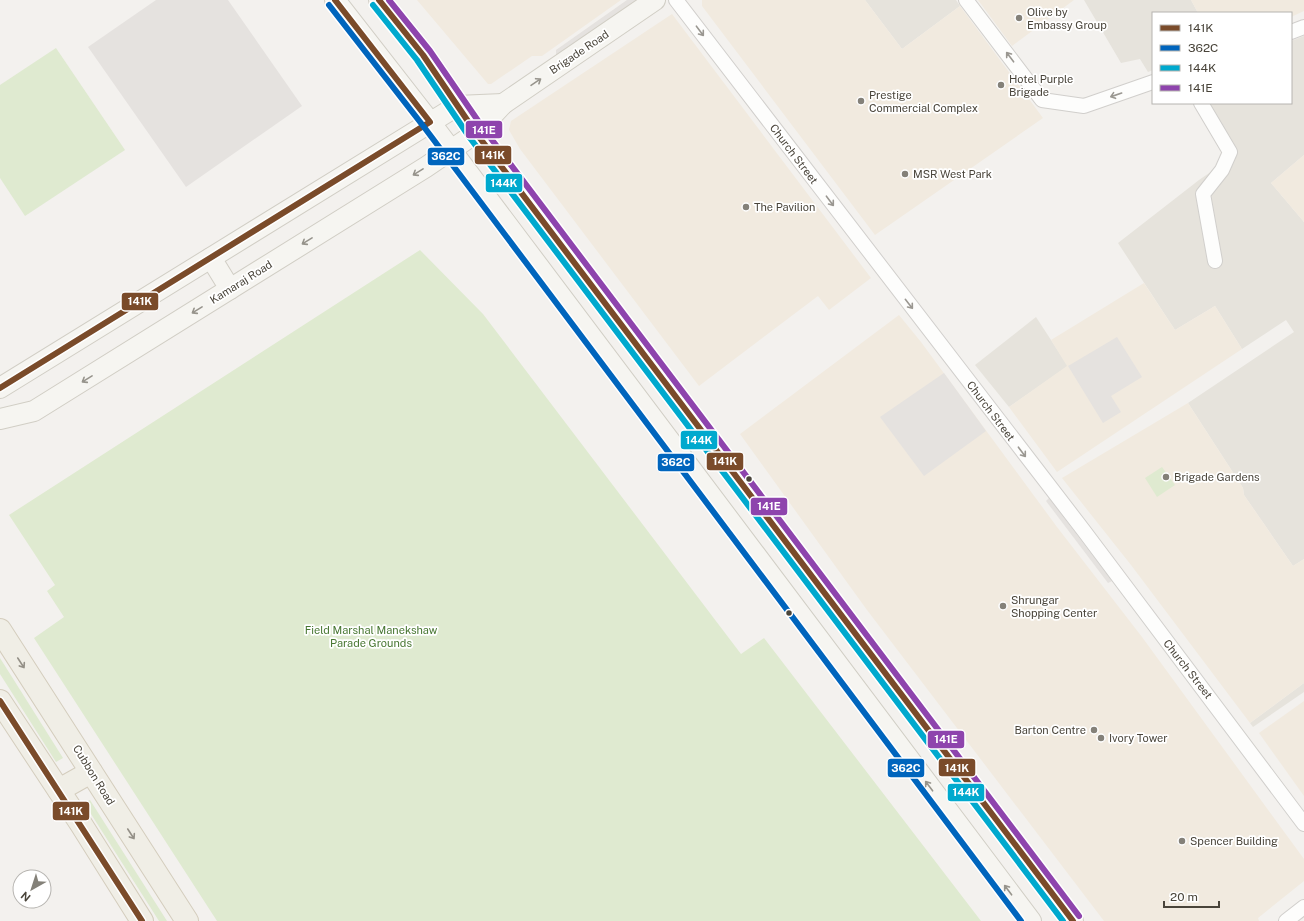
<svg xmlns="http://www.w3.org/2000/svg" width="1304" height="921" viewBox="0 0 1304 921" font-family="'Public Sans',sans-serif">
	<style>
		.residential { fill: #e6e3dc }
		.commercial { fill: #f1eadf }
		.green { fill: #dfead0 }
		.parking { fill: #e5e2df }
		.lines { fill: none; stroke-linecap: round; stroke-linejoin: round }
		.minor-casing { stroke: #d1cfcc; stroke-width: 16 }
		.secondary-casing { stroke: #d1cec5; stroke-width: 22 }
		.primary-casing { stroke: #d4cdbd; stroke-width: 24 }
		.minor { stroke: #fdfdfc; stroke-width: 14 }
		.secondary { stroke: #f6f5f1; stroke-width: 20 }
		.primary { stroke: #f0eee6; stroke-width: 22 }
		.bus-1-casing { stroke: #fff; stroke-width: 9 }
		.bus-2-casing { stroke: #fff; stroke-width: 9 }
		.bus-3-casing { stroke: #fff; stroke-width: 9 }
		.bus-4-casing { stroke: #fff; stroke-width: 9 }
		.bus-1 { stroke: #7a4b2a; stroke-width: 6 }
		.bus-2 { stroke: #0065bd; stroke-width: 6 }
		.bus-3 { stroke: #00a9ce; stroke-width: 6 }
		.bus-4 { stroke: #8e44ad; stroke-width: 6 }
		.oneway { stroke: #9a9791 }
		.oneway2 { stroke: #97948c }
		.oneway3 { stroke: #949087 }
		.poi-dot { fill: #848179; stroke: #fff; stroke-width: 1.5 }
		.bus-dot { fill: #49443a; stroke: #fff; stroke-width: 1.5 }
		.labels { text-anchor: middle; stroke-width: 3.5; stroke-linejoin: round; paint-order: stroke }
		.poi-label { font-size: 11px; fill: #49443a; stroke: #fff; text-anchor: start }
		.street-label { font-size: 11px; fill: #49443a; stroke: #fff }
		.park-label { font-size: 11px; fill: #477631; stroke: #fff }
		.line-badge { stroke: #fff; stroke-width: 1.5 }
		.badge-label { font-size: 11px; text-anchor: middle; font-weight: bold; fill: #fff }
	</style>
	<rect width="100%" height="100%" fill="#f3f1ee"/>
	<g class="residential">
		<path d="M865,0H956L960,6L902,49Z"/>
		<path d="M1084,0H1191L1198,13H1153V70L1148,72L1140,59L1121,63Z"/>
		<path d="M1304,36V155L1271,183L1304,222V559L1293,566L1244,495L1243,488L1188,403L1294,332L1286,320L1242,349L1215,306L1175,330L1118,243L1199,180L1237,154L1206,103H1291V41Z"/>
		<path d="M1036,317L1068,366L1009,407L975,365Z"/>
		<path d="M1304,683V692L1253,727L1250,723Z"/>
	</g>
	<g class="commercial">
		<path d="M417,0H621L542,56H532L491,84H488Z"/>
		<path d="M702,0H865L902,49L960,6L1043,118L875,235L702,6Z"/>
		<path d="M978,0H1074L1012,46Z"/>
		<path d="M1191,0H1304V11L1291,17V13H1198Z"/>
		<path d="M672,14L871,278L829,310L818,296L699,386L520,149L509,130L511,121Z"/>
		<path d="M1304,155V222L1271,183Z"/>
		<path d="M1144,283L1175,330L1215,306L1242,349L1057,472L1009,407L1067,366L1051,340Z"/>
		<path d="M899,315L921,342L1057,527L1142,637L1304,859V881L1258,918L1259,921H1104L867,610L740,434Z"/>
		<path d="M1188,403L1243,488L1244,495L1293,566L1304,559V683L1250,723L1131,565L1062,478Z"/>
		<path d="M1304,701V796L1259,733Z"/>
	</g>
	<g class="green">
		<path d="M56,48L125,150L25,216L0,178V85Z"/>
		<path d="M420,250L483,314L741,654L764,638L981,921H217L34,638L64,617L47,591L55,585L9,515Z"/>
		<path d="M1162,467L1175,485L1157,497L1145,478Z"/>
		<path d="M0,658L63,758L56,762L0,674Z"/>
		<path d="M90,800L167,921H159L84,803Z"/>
	</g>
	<g class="parking">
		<path d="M156,0H228L302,106L186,187L88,47Z"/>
		<path d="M627,0H639L556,58V50Z"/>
		<path d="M1117,337L1142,377L1111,396L1121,412L1103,423L1068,366Z"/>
		<path d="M944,373L986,431L924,476L880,417Z"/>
		<path d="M1049,498L1112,581L1108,583L1046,501Z"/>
	</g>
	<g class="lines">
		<defs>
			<g id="minor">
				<path d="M676,0L1084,531L1304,824"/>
				<path d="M966,0L1042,100L1084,106L1153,82"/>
				<path d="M1291,32L1304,27"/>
				<path d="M1201,103L1230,152L1222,170L1203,194L1215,261"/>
				<path d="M1286,921L1304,907"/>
			</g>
			<g id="secondary">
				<path d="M335,0L430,122L1031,921"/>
				<path d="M379,0L423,55L476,133L1073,921"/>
				<path d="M211,258L230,289"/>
				<path d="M0,388L457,106L503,104"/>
				<path d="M0,419L34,411L426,167L476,133L503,104L655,0"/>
			</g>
			<g id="primary">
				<path d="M0,630L187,921"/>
				<path d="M0,701L81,824L142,921"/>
				<path d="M59,790L91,772"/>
			</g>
		</defs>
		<use href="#minor" class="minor-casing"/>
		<use href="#secondary" class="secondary-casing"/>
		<use href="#primary" class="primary-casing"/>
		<use href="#minor" class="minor"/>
		<use href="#secondary" class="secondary"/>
		<use href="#primary" class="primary"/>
		<defs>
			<g id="bus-1">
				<path d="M379,0L423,55L476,133L1073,921"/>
				<path d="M0,388L430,122L335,0"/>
				<path d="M0,701L142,921"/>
			</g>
			<path id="bus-2" d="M329,5L424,127L1021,921"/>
			<path id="bus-3" d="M373,5L417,60L470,138L1063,921"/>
			<path id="bus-4" d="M389,0L430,51L483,128L1079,916"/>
		</defs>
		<use href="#bus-1" class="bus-1-casing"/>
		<use href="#bus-2" class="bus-2-casing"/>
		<use href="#bus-3" class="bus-3-casing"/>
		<use href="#bus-4" class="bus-4-casing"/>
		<use href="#bus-1" class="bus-1"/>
		<use href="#bus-2" class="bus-2"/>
		<use href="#bus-3" class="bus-3"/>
		<use href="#bus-4" class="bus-4"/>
	</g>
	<defs><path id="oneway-shaft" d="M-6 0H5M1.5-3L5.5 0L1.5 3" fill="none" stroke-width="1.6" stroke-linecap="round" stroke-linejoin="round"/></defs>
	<g class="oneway">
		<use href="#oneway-shaft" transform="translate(700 31) rotate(53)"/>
		<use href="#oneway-shaft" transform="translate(1010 57) rotate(-127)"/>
		<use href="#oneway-shaft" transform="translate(1116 95) rotate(161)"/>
		<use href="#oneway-shaft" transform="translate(830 201) rotate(53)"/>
		<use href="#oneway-shaft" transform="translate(909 304) rotate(52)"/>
		<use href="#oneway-shaft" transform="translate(1022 452) rotate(53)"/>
	</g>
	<g class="oneway2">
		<use href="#oneway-shaft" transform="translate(536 82) rotate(-34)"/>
		<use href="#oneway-shaft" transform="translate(418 172) rotate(148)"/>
		<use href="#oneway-shaft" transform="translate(307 241) rotate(148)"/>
		<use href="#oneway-shaft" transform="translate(197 310) rotate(148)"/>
		<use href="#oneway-shaft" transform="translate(87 379) rotate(148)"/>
		<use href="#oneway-shaft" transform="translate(929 786) rotate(-127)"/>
		<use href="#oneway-shaft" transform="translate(1008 890) rotate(-127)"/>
	</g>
	<g class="oneway3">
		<use href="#oneway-shaft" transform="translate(21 663) rotate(57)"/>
		<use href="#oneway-shaft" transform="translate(131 834) rotate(57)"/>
	</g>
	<g class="poi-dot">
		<circle cx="1019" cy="18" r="4"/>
		<circle cx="1001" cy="85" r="4"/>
		<circle cx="861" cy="101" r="4"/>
		<circle cx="905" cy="174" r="4"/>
		<circle cx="746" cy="207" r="4"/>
		<circle cx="1166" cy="477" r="4"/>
		<circle cx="1003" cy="606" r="4"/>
		<circle cx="1094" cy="730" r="4"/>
		<circle cx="1101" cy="738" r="4"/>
		<circle cx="1182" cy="841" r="4"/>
	</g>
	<g class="bus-dot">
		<circle cx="749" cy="479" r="3.5"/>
		<circle cx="789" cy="613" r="3.5"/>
	</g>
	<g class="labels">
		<g class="poi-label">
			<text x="1027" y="16">Olive by<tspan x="1027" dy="13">Embassy Group</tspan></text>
			<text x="1009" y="83">Hotel Purple<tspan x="1009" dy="13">Brigade</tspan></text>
			<text x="869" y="99">Prestige<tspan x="869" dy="13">Commercial Complex</tspan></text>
			<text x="913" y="178">MSR West Park</text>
			<text x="754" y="211">The Pavilion</text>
			<text x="1174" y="481">Brigade Gardens</text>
			<text x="1011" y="604">Shrungar<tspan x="1011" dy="13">Shopping Center</tspan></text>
			<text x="1086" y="734" text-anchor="end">Barton Centre</text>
			<text x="1109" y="742">Ivory Tower</text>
			<text x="1190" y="845">Spencer Building</text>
		</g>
		<g class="street-label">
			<text transform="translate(579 52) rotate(-34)" y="4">Brigade Road</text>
			<text transform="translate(794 154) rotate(53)" y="4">Church Street</text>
			<text transform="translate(241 282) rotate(-32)" y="4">Kamaraj Road</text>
			<text transform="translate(991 411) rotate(53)" y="4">Church Street</text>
			<text transform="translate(1188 669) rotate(52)" y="4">Church Street</text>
			<text transform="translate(94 775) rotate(58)" y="4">Cubbon Road</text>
		</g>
		<g class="park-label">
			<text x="371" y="634">Field Marshal Manekshaw<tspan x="371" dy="13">Parade Grounds</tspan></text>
		</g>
	</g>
	<g class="line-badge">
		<rect x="465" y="120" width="38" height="19" rx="4" fill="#8e44ad"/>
		<rect x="474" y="145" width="38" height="20" rx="4" fill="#7a4b2a"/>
		<rect x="427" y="147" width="38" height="19" rx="4" fill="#0065bd"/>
		<rect x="485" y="173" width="38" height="20" rx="4" fill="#00a9ce"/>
		<rect x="121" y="292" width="38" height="19" rx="4" fill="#7a4b2a"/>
		<rect x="680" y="430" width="38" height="20" rx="4" fill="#00a9ce"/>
		<rect x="706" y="452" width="38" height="19" rx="4" fill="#7a4b2a"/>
		<rect x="657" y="453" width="38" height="19" rx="4" fill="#0065bd"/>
		<rect x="750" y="497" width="38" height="19" rx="4" fill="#8e44ad"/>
		<rect x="927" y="730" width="38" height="19" rx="4" fill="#8e44ad"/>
		<rect x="938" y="758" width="38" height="19" rx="4" fill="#7a4b2a"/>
		<rect x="887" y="758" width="38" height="20" rx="4" fill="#0065bd"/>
		<rect x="947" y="783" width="38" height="19" rx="4" fill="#00a9ce"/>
		<rect x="52" y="801" width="38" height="20" rx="4" fill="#7a4b2a"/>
	</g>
	<g class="badge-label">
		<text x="484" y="134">141E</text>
		<text x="493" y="159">141K</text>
		<text x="446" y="160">362C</text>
		<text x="504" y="187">144K</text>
		<text x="140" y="305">141K</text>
		<text x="699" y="444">144K</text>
		<text x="725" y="465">141K</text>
		<text x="676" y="466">362C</text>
		<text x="769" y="510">141E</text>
		<text x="946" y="743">141E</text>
		<text x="957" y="772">141K</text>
		<text x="906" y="772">362C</text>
		<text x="966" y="796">144K</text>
		<text x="71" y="815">141K</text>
	</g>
	<rect x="1152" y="12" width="140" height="92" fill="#ffffff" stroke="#b6b4b0"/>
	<rect x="1160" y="25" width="20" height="6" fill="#7a4b2a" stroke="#b6b4b0"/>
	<text x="1188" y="32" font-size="12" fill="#49443a">141K</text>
	<rect x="1160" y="45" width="20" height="6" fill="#0065bd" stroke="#b6b4b0"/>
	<text x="1188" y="52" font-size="12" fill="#49443a">362C</text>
	<rect x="1160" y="65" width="20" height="6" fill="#00a9ce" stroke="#b6b4b0"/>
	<text x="1188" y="72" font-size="12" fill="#49443a">144K</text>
	<rect x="1160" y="85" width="20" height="6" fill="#8e44ad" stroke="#b6b4b0"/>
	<text x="1188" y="92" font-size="12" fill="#49443a">141E</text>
	<g transform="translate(32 889) rotate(219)"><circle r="19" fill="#ffffff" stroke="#b6b4b0"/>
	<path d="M0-3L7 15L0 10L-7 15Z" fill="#848179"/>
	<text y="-6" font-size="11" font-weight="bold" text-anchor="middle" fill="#49443a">N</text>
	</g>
	<path d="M1164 901v6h55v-6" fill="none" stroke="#49443a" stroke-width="2"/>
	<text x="1170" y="901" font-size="12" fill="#49443a" stroke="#ffffff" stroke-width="3" paint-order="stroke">20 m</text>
</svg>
